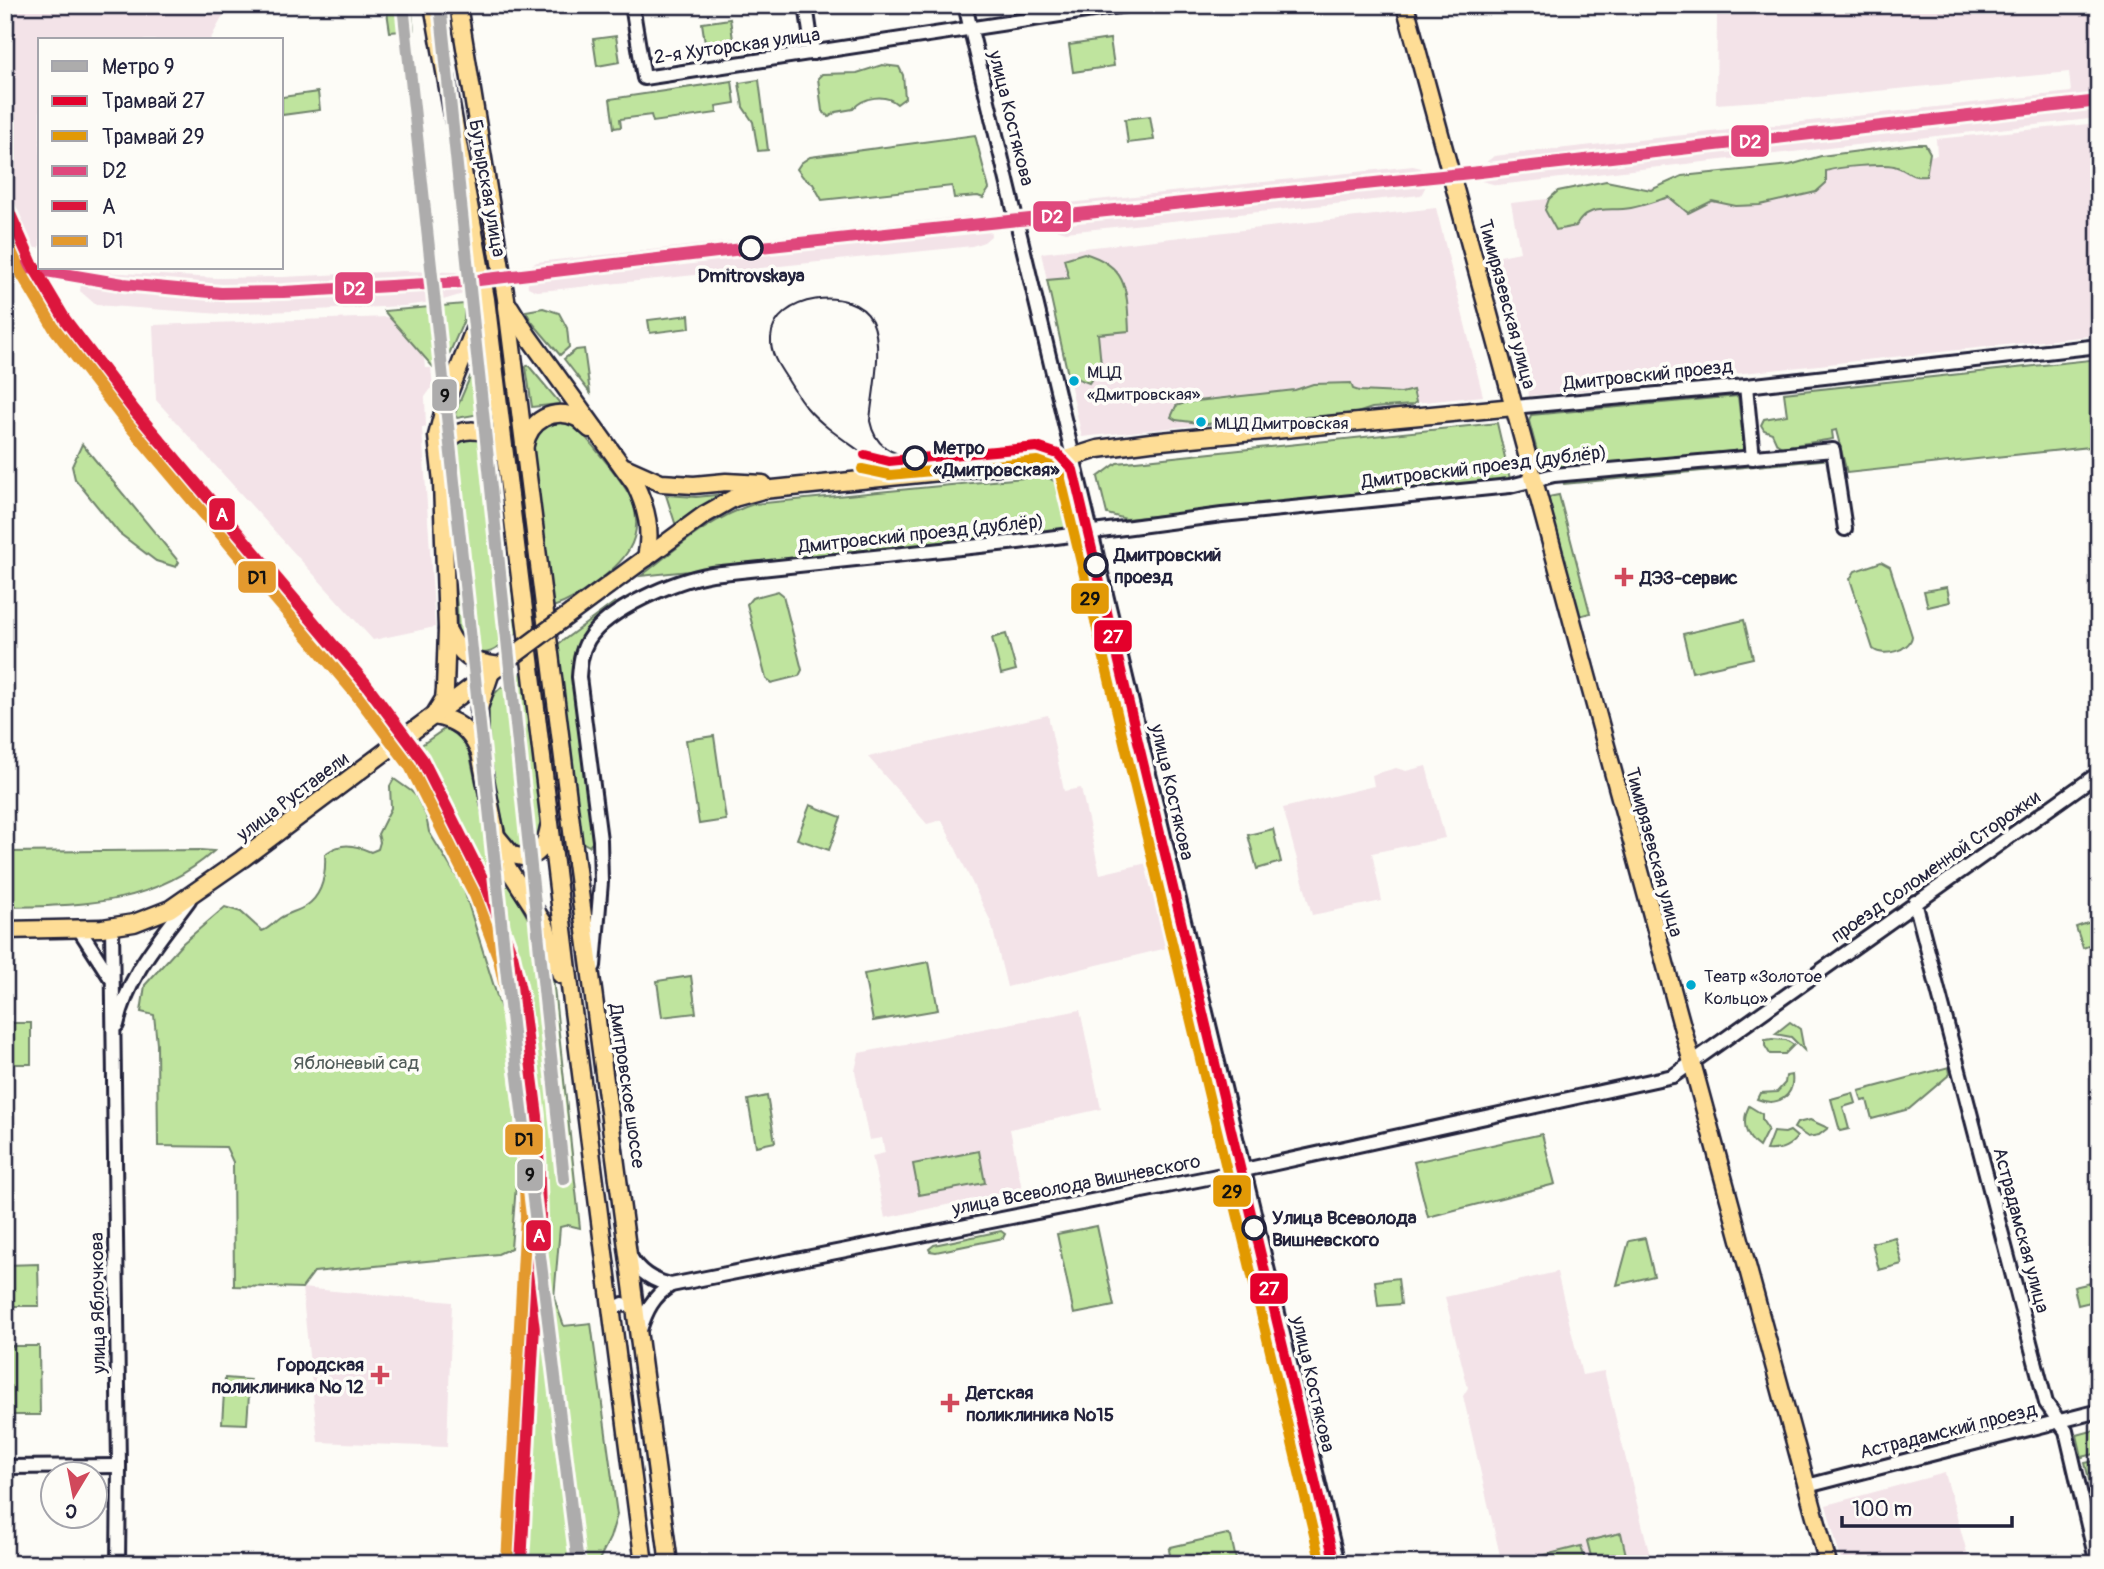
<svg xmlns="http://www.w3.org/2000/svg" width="2104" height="1569" viewBox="0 0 2104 1569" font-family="Pangolin,sans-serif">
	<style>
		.built { fill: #f3e3e8 }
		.green { fill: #bfe49e; stroke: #70836c; stroke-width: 2 }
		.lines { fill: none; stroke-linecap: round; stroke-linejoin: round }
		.minor-casing { stroke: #22223b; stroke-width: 18 }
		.major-casing { stroke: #22223b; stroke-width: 21 }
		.minor { stroke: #fdfcf7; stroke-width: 12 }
		.major { stroke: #fedd96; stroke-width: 16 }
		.tram { stroke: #22223b; stroke-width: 2 }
		.major-bridge-casing { stroke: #22223b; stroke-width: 21; stroke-linecap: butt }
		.major-bridge { stroke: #fedd96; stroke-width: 16 }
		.rail-1-casing { stroke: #fdfcf7; stroke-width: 18 }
		.rail-2-casing { stroke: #fdfcf7; stroke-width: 18 }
		.rail-3-casing { stroke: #fdfcf7; stroke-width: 18 }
		.rail-1 { stroke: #df477c; stroke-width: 12 }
		.rail-2 { stroke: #dc143c; stroke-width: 12 }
		.rail-3 { stroke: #e3992e; stroke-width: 12 }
		.tram-1-casing { stroke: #fdfcf7; stroke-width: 16 }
		.tram-2-casing { stroke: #fdfcf7; stroke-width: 16 }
		.tram-1 { stroke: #e4002b; stroke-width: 10 }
		.tram-2 { stroke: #e29906; stroke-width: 10 }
		.metro-1-casing { stroke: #fdfcf7; stroke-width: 18 }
		.metro-1 { stroke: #adacac; stroke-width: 12 }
		.stop-dot { fill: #fdfcf7; stroke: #22223b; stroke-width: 3.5 }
		.bus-dot { fill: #00a9ce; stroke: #fdfcf7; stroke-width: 2.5 }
		.poi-dot { fill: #d1495b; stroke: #fdfcf7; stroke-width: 2.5 }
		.labels { text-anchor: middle; stroke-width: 7; stroke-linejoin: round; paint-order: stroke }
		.bus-label { font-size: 17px; fill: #22223b; stroke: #fdfcf7; text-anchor: start }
		.street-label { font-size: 19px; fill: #22223b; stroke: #fdfcf7 }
		.stop-label { font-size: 19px; font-weight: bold; fill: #22223b; stroke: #fdfcf7; text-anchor: start }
		.poi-label { font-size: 19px; font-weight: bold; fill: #22223b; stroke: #fdfcf7; text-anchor: start }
		.park-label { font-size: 19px; fill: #515c59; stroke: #fdfcf7 }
		.line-badge { stroke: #fdfcf7; stroke-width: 2.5 }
		.badge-label { font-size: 19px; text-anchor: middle; font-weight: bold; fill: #fff }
		.pale-badge-label { font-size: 19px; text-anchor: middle; font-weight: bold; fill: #111 }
	</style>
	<rect width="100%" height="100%" fill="#fdfcf7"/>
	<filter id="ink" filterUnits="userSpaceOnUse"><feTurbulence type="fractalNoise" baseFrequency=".0143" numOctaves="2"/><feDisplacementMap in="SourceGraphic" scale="14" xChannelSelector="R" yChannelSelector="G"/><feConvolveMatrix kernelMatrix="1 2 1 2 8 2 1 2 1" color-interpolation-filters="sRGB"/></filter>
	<g filter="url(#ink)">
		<g class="built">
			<path d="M5,5H234L228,16L224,14L210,40H40V248H5Z"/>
			<path d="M1713,5H2099V118L1497,185L1481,181L1479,168L1494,156L2071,92L2069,72L1806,98L1716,104L1717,16Z"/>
			<path d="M2099,123V335L1529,396L1495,257L1520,252L1511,203L1937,155L1936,139Z"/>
			<path d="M1413,166L1421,168L1424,174L1426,186L1421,195L1066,232L1056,229L1054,212L1058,207L1069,203Z"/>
			<path d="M1436,208L1483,396L1082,437L1041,253Z"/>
			<path d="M969,216L989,219L991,236L984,242L972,246L551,290L536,291L528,287L526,268L537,262Z"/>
			<path d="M83,271L217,278L283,277L403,271L455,272L461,274L463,294L440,301L404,306L221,314L96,305L80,291Z"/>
			<path d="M420,316L425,368H431L433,386L425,397L426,427L422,428L435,627L373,640L156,400L153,325Z"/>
			<path d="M1048,715L1064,791L1081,788L1100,874L1147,863L1167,948L1007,987L991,922L942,820L927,824L868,757Z"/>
			<path d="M1426,766L1445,838L1372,853L1382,901L1312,915L1283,808L1374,786L1372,775L1396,768L1406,771Z"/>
			<path d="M1080,1010L1101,1109L1010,1129L1022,1189L885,1218L872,1156L885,1153L882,1138L869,1140L855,1071L859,1053Z"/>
			<path d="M1557,1272L1582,1375L1604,1371L1652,1564H1502L1463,1396L1468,1388L1445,1297Z"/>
			<path d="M302,1288L452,1302L447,1447L318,1442Z"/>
			<path d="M1945,1473L1969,1560L1955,1564H1842L1826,1505Z"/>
		</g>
		<g class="green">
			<path d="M386,5H411L414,30L390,32Z"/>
			<path d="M730,19L733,39L705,43L702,23Z"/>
			<path d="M616,36L620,62L597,66L593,39Z"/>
			<path d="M1110,39L1114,66L1073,72L1069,45Z"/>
			<path d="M882,65L899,67L903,75L905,98L897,104C885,93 863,97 853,109L836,112L829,117L822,111L818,78L822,74L857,73Z"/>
			<path d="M759,80L768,150L758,151L753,122L743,107L739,83Z"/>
			<path d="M732,81L735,103L716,106L717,113L653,122L651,115L620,119L621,127L614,128L610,99Z"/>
			<path d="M318,92L320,110L282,115V97Z"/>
			<path d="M1150,116L1154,140L1128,143L1125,119Z"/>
			<path d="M975,135L989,189L983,198L978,196L954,198L952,186L822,200L813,184L803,177L797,169L801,163L810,157Z"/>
			<path d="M1914,144H1925L1930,153L1926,176C1907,178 1910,170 1894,166C1882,163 1838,167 1826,171V183L1816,192L1760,205L1736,206L1712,201L1688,213L1669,197C1656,201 1643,206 1631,208C1608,212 1589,203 1576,226L1556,230L1545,210L1549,199L1558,191L1606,181L1651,190L1682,176L1790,165L1821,156Z"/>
			<path d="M1084,253C1128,266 1127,290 1129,331L1098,334L1101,365L1089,383L1068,375L1047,280L1069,278L1064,259Z"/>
			<path d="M464,304V320L440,375L384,311Z"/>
			<path d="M543,308L559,313L567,328L569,347L560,355L531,321L526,311Z"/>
			<path d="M689,315L690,328L650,333L648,320Z"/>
			<path d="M584,349L590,393L564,359L576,350Z"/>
			<path d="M2099,359V446L1847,473L1836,430L1832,431L1833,439L1782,447L1777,444L1772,433L1764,430L1761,425L1764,419L1787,415L1784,393Z"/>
			<path d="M528,365L559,402V404L532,407L526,367Z"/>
			<path d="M477,367L481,368L487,409L486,413L457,418L455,415L456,410L473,370Z"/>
			<path d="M1351,383L1353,389L1359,391L1401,393L1413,390L1416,402L1412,405L1372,408L1348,416L1322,419L1265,422L1244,419L1207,424L1176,420L1171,417L1176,406L1188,402L1295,390L1313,384Z"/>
			<path d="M1738,396L1744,450L1549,470L1541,466L1529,421L1531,415Z"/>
			<path d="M557,420L571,423L579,429C593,447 626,483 633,503C645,541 622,564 594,584C581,594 569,602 553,607L533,450C533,434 542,425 557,420Z"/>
			<path d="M1497,423L1510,479L1126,519L1107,514L1098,477L1117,463Z"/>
			<path d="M471,436L488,442L495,455L519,632C499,647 492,658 467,651L458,635L450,452L455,442Z"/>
			<path d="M82,444L179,562L176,567L156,561L119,533L75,479L72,466Z"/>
			<path d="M1830,454L1831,459L1564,484L1562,478Z"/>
			<path d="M1044,476C1066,484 1068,500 1072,522L1058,533L641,576C676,549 710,518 754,504Z"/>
			<path d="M726,494L717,497L676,526L666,495L696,497Z"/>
			<path d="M1559,495L1590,613L1579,616L1548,497Z"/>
			<path d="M1881,562L1890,567L1912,636C1911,650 1883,658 1873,649L1850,579L1855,571Z"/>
			<path d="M1947,587L1950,602L1928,607L1924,591Z"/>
			<path d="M778,591L783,595L802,670L799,676L771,683L766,679L747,604L752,598Z"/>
			<path d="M615,602C598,629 576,633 574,671L594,841L589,846L582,842L557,645Z"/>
			<path d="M1744,620L1753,658L1692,672L1683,634Z"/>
			<path d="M1006,634L1016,670L1001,674L992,638Z"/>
			<path d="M523,671L543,834L532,851H517L508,843C501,810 478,734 489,704C494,689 511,680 523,671Z"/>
			<path d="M449,728L458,731L467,741L490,851L547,952L553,978L580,1228L568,1225L560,1227L554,1298L564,1326L591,1323L617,1515L610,1538L597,1564H529L542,1224L540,1118L530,1033L515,957L493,889L431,762L420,746L443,730Z"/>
			<path d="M714,736L726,820L699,824L686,740Z"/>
			<path d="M394,779L411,791L416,796L426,816L429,832L463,887L510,1038L519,1148L511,1248L498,1254L314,1272L302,1288L234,1286L233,1162L226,1147L158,1146L157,1044L154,1015L141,1012L145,985L183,943L225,907L241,912L262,931C269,929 273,923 280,918C288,913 298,911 306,906C323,895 326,873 325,854C341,842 353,844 371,852L378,849L380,842L378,834L391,808L390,786Z"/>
			<path d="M810,805L841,817L829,850L797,839Z"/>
			<path d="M1273,829L1281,862L1257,869L1248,835Z"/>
			<path d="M200,850L214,851C152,906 83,905 5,907V852Z"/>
			<path d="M2099,919V942L2083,948L2076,927Z"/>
			<path d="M929,962L938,1010L873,1021L864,974Z"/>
			<path d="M691,976L696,1013L662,1017L657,981Z"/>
			<path d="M1790,1022L1800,1029L1804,1050L1791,1037L1775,1034Z"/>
			<rect x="5" y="1023" width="26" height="41"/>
			<path d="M1772,1039L1786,1040L1794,1045L1785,1054H1770L1765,1046V1040Z"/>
			<path d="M1949,1067L1950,1074L1909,1109L1872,1119L1867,1100L1862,1101L1859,1091Z"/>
			<path d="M1792,1075C1795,1097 1777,1107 1757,1099L1760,1093L1777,1092L1785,1083L1786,1076Z"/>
			<path d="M1853,1093L1856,1103L1843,1107L1849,1129L1840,1131L1831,1099Z"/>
			<path d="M767,1096L775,1142L756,1146L748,1100Z"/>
			<path d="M1749,1106L1762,1114V1120L1768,1129L1759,1147C1745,1137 1741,1122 1749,1106Z"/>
			<path d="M1810,1120L1828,1128L1819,1135L1808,1137L1794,1128L1797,1123Z"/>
			<path d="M1790,1131L1797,1137C1789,1148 1779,1151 1766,1150L1773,1132L1785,1133Z"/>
			<path d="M1542,1134L1555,1184L1428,1217L1414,1162Z"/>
			<path d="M979,1151L985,1183L919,1195L913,1164Z"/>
			<path d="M1097,1226L1114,1306L1074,1314L1057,1234Z"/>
			<path d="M1001,1231L1005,1234L1003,1238L936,1252L930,1251L929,1249L934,1245Z"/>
			<path d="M1895,1237L1902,1264L1879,1270L1872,1243Z"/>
			<path d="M1645,1238L1654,1276L1617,1285L1629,1241Z"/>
			<path d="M38,1264L39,1306H5V1265Z"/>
			<path d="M1398,1278L1401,1304L1378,1306L1375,1281Z"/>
			<path d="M2099,1281V1300L2078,1305L2074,1287Z"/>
			<path d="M5,1346H39L40,1415H5Z"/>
			<path d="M225,1378L250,1380L247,1424L222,1423Z"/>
			<path d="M2099,1429V1453L2082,1457L2077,1435Z"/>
			<path d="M2099,1460V1499L2094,1500L2085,1463Z"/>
			<path d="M1621,1533L1628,1564H1593L1587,1541Z"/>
			<path d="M1227,1534L1231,1537L1237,1564H1172L1169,1550L1171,1547Z"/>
			<path d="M1581,1546L1586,1564H1513V1563Z"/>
		</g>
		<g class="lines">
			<defs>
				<g id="minor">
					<path d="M632,5L644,78L1126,5"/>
					<path d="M806,5L813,53"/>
					<path d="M965,5L1338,1564"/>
					<path d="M1746,386L1753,458"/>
					<path d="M1514,407L1746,386L2099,346"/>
					<path d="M1915,902L2046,1403L2066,1431L2097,1564"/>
					<path d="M112,926L119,1466L118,1564"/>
					<path d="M79,929L110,977"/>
					<path d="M594,966L601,882L600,840L579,677C580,664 581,652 588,640C607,609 676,580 712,574L1018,542L1222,515L1510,486L1554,475L1833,450L1845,529"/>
					<path d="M117,1025C129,972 159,941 189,900"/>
					<path d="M630,1256C639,1273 653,1281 671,1285"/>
					<path d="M612,1318L615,1308L623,1304L633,1307L637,1315"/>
					<path d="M640,1330C646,1311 653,1296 671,1285L1212,1177L1673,1076L2099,773"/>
					<path d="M5,1467L119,1466"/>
					<path d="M1807,1486L2099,1411"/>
				</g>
				<g id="major">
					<path d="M433,5L486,299L573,1011L644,1564"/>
					<path d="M458,5L506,299L575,855L669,1564"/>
					<path d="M1405,5L1828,1564"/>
					<path d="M510,307L528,336L635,484C647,509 652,531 646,558"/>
					<path d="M525,445C529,421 554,406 577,418C582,421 586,426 590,429"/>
					<path d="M444,463C445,455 445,447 449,441C458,427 483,428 494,439C498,443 500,450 502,454"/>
					<path d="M625,467L661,483L694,485L726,482L763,484"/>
					<path d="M571,613L704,515L734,498L763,490L1066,459L1098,449L1151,442L1514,407"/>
					<path d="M447,629C461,657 469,662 500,666"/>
					<path d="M490,675L479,708L480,753L500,856L545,925L561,975"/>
					<path d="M436,712L444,699L445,689L447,629L442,482L437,436L446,401L485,302"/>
					<path d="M434,716C457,720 469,729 479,751"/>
					<path d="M498,838L512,855L527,858C543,853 546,842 549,827"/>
					<path d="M5,930L102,928L134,923L170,909L242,859L509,659"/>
				</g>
			</defs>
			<use href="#minor" class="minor-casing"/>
			<use href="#major" class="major-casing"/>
			<use href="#minor" class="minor"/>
			<use href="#major" class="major"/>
			<path class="tram" d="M865,455C846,441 822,426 807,408C799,399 793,388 786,377C778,365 770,353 771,338C773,295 854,284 872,321C884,347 872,393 870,421C875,446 891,455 915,457"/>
			<defs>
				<path id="major-bridge" d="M509,659L571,613"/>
			</defs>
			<use href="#major-bridge" class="major-bridge-casing"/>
			<use href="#major-bridge" class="major-bridge"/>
			<defs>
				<path id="rail-1" d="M5,264L123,284L221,293L283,292L462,282L751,248L1480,172L2099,101"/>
				<path id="rail-2" d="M5,203L32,264L66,321L134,410L366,684L422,759L488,890L512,955L522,999L537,1116L540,1216L521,1564"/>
				<path id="rail-3" d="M5,238L20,271L54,328L123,418L355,693L410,766L475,895L499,959L508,1002L523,1117L526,1216L507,1563"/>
			</defs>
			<use href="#rail-1" class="rail-1-casing"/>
			<use href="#rail-2" class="rail-2-casing"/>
			<use href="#rail-3" class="rail-3-casing"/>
			<use href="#rail-1" class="rail-1"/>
			<use href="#rail-2" class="rail-2"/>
			<use href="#rail-3" class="rail-3"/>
			<defs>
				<path id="tram-1" d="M865,455L889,461L1037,447L1058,454L1073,470L1335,1564"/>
				<path id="tram-2" d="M862,469L890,475L1037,461L1051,466L1060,475L1321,1564"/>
			</defs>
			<use href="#tram-1" class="tram-1-casing"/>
			<use href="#tram-2" class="tram-2-casing"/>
			<use href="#tram-1" class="tram-1"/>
			<use href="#tram-2" class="tram-2"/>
			<defs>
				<g id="metro-1">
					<path d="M403,5L516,1061L578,1564"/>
					<path d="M440,5L564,1179"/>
				</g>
			</defs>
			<use href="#metro-1" class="metro-1-casing"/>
			<use href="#metro-1" class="metro-1"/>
		</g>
	</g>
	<g class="stop-dot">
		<circle cx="751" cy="248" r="11"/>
		<circle cx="915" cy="458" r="11"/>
		<circle cx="1096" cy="565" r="11"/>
		<circle cx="1254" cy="1228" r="11"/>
	</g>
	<g class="bus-dot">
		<circle cx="1074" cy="381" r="6"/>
		<circle cx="1201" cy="422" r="6"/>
		<circle cx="1691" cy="985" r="6"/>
	</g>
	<g class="poi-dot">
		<path d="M1620.5 566.5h7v7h7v7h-7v7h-7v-7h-7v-7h7z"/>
		<path d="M376.5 1364.5h7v7h7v7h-7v7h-7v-7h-7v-7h7z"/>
		<path d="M946.5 1392.5h7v7h7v7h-7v7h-7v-7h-7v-7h7z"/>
	</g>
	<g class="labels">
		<g class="bus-label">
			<text x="1087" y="378">МЦД<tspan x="1087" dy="22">«Дмитровская»</tspan></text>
			<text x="1214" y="429">МЦД Дмитровская</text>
			<text x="1704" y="982">Театр «Золотое<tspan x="1704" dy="22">Кольцо»</tspan></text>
		</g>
		<g class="street-label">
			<text transform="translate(737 45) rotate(-8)" y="7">2-я Хуторская улица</text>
			<text transform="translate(1012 118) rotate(76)" y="7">улица Костякова</text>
			<text transform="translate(488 188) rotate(80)" y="7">Бутырская улица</text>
			<text transform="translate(1508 304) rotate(75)" y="7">Тимирязевская улица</text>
			<text transform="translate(1648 374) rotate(-6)" y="7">Дмитровский проезд</text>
			<text transform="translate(1484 466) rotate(-7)" y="7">Дмитровский проезд (дублёр)</text>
			<text transform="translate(921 533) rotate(-6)" y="7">Дмитровский проезд (дублёр)</text>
			<text transform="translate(1173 792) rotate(77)" y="7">улица Костякова</text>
			<text transform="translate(292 796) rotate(-37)" y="7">улица Руставели</text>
			<text transform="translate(1655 852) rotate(75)" y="7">Тимирязевская улица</text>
			<text transform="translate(1935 866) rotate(-35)" y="7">проезд Соломенной Сторожки</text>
			<text transform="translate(628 1086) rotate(82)" y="7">Дмитровское шоссе</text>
			<text transform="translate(1076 1184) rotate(-11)" y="7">улица Всеволода Вишневского</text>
			<text transform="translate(2022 1230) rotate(75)" y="7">Астрадамская улица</text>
			<text transform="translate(97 1303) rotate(-91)" y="7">улица Яблочкова</text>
			<text transform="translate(1314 1384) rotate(77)" y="7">улица Костякова</text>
			<text transform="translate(1948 1430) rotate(-14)" y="7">Астрадамский проезд</text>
		</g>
		<g class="stop-label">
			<text x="751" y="282" text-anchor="middle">Dmitrovskaya</text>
			<text x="933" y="454">Метро<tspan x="933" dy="22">«Дмитровская»</tspan></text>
			<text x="1114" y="561">Дмитровский<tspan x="1114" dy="22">проезд</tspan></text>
			<text x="1272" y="1224">Улица Всеволода<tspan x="1272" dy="22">Вишневского</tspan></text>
		</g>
		<g class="poi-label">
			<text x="1640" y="584">ДЭЗ-сервис</text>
			<text x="364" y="1371" text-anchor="end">Городская<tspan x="364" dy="22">поликлиника № 12</tspan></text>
			<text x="966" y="1399">Детская<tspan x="966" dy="22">поликлиника №15</tspan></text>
		</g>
		<g class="park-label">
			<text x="356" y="1069">Яблоневый сад</text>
		</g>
	</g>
	<g class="line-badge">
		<rect x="1730" y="124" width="40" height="34" rx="7" fill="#df477c"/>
		<rect x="1032" y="200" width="40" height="33" rx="7" fill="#df477c"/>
		<rect x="334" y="271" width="40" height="34" rx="7" fill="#df477c"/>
		<rect x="431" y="378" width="27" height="34" rx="7" fill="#adacac"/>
		<rect x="208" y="497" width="28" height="34" rx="7" fill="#dc143c"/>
		<rect x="237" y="560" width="40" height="34" rx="7" fill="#e3992e"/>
		<rect x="1070" y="582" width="40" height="33" rx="7" fill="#e29906"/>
		<rect x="1093" y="619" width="40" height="34" rx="7" fill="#e4002b"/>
		<rect x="504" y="1123" width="40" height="33" rx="7" fill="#e3992e"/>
		<rect x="516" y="1158" width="28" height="34" rx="7" fill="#adacac"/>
		<rect x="1212" y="1174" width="40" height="34" rx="7" fill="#e29906"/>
		<rect x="525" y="1219" width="27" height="33" rx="7" fill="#dc143c"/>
		<rect x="1249" y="1272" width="40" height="33" rx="7" fill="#e4002b"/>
	</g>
	<g class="badge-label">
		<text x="1750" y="148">D2</text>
		<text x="1052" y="223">D2</text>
		<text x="354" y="295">D2</text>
		<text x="222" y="521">A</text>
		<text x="1113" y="643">27</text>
		<text x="539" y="1242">A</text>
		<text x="1269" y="1295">27</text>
	</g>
	<g class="pale-badge-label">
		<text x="445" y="402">9</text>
		<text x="257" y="584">D1</text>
		<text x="1090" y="605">29</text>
		<text x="524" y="1146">D1</text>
		<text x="530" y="1181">9</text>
		<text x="1232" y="1198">29</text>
	</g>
	<rect width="2104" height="1569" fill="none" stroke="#fdfcf7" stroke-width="28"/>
	<rect x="14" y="14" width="2076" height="1541" fill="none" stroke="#22223b" stroke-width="2.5" filter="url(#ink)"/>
	<rect x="38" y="38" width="245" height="231" fill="#fdfcf7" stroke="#a5a5ac" stroke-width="2"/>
	<rect x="52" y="61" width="35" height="10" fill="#adacac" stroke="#a5a5ac" stroke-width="2"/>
	<text x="102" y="74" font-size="21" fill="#22223b">Метро 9</text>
	<rect x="52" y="96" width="35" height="10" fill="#e4002b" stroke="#a5a5ac" stroke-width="2"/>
	<text x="102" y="108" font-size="21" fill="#22223b">Трамвай 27</text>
	<rect x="52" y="131" width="35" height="10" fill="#e29906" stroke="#a5a5ac" stroke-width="2"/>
	<text x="102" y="144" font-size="21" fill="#22223b">Трамвай 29</text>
	<rect x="52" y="166" width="35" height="10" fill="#df477c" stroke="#a5a5ac" stroke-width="2"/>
	<text x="102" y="178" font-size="21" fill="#22223b">D2</text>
	<rect x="52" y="201" width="35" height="10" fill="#dc143c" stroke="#a5a5ac" stroke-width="2"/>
	<text x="102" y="214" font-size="21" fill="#22223b">A</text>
	<rect x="52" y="236" width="35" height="10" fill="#e3992e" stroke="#a5a5ac" stroke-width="2"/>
	<text x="102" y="248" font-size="21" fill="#22223b">D1</text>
	<g transform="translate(74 1495) rotate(190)"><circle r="33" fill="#fdfcf7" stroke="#a5a5ac" stroke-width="2"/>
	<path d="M0-5L12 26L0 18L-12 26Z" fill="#d1495b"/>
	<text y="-10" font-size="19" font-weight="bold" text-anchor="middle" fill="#22223b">С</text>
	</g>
	<path d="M1842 1516v10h170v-10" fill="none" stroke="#22223b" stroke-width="3.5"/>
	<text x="1852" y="1516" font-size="21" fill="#22223b" stroke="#fdfcf7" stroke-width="5" paint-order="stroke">100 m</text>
</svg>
